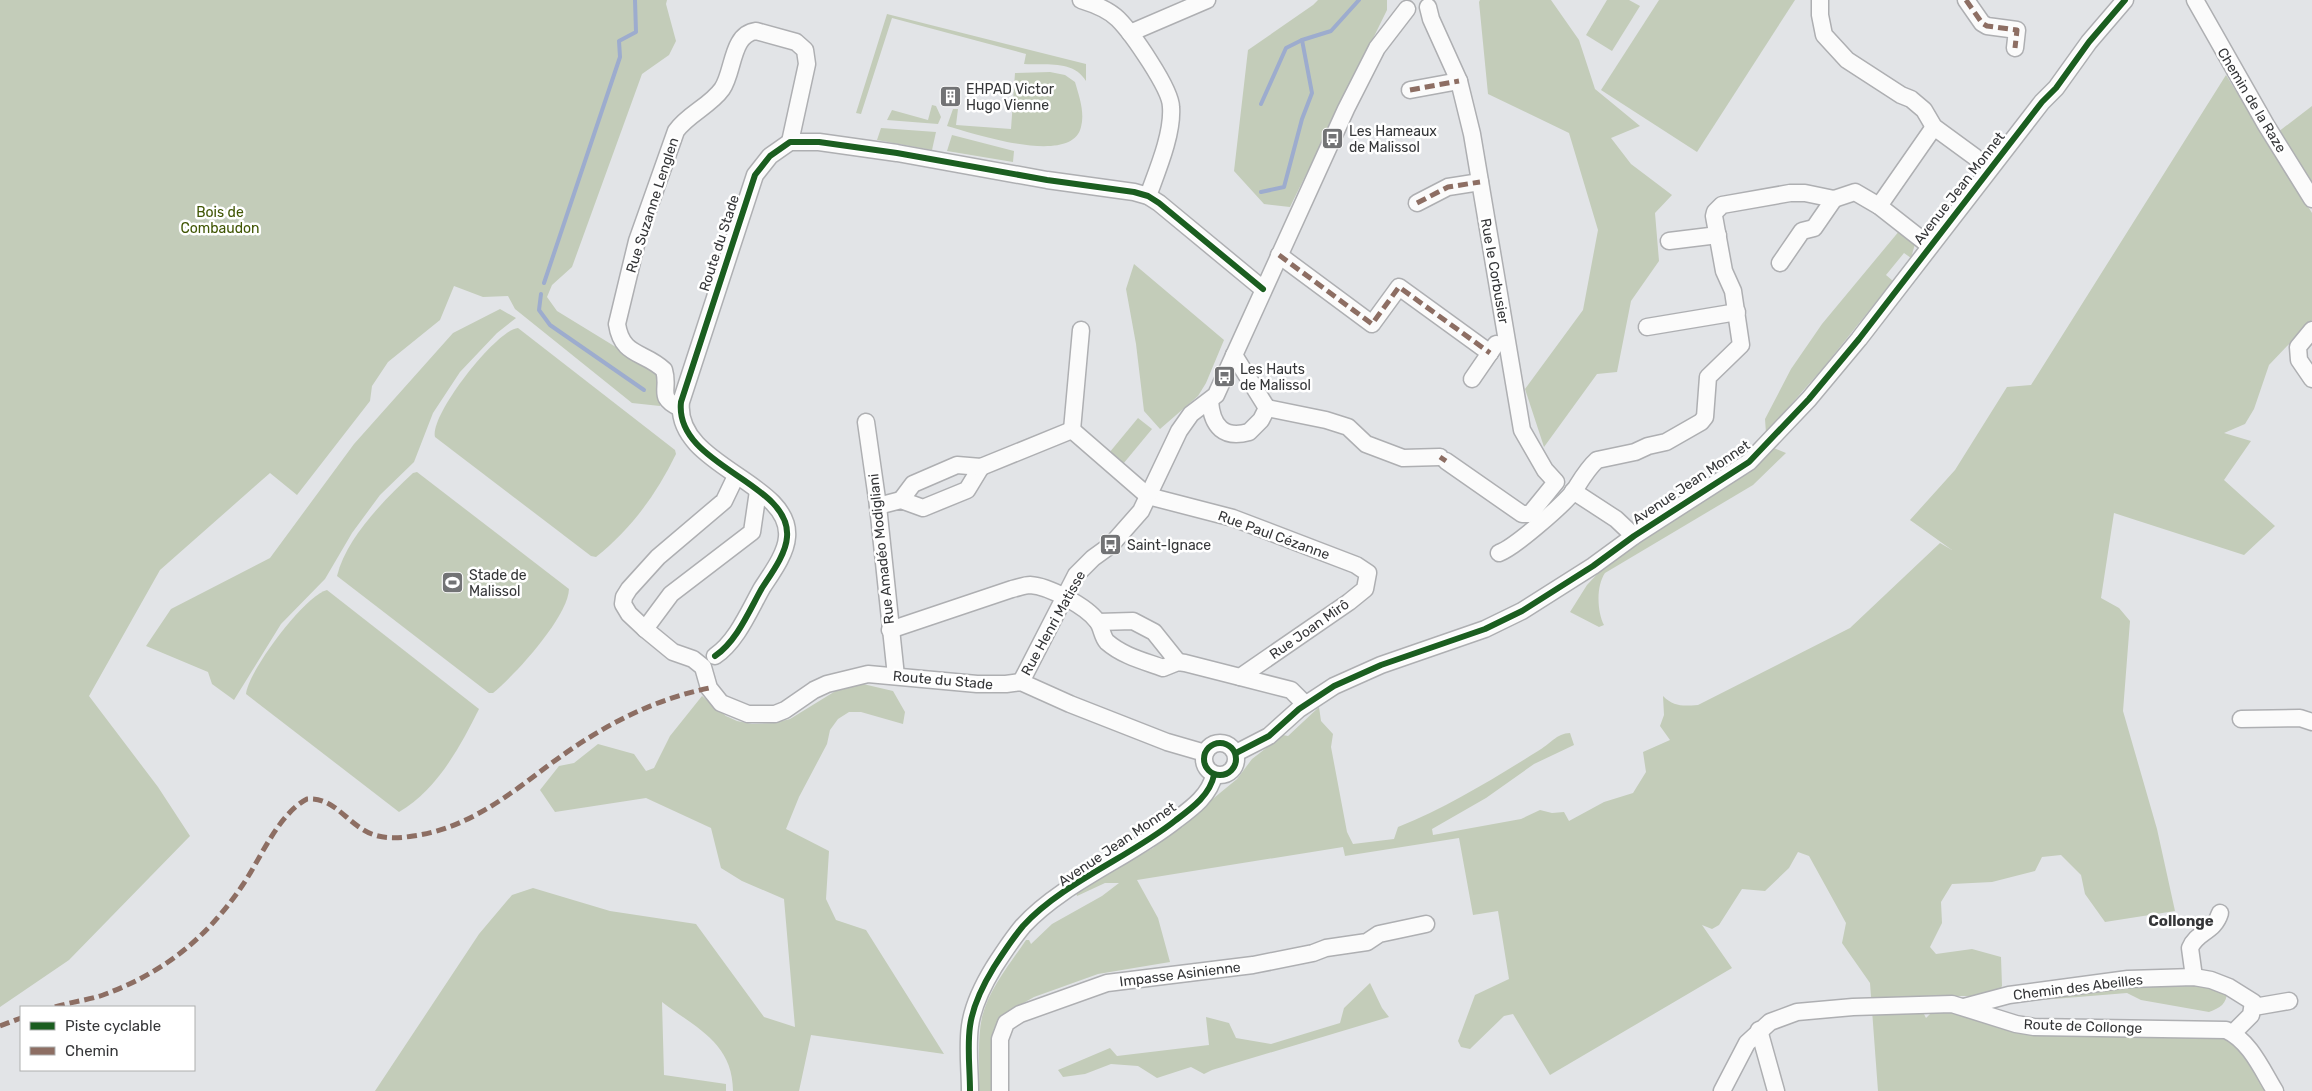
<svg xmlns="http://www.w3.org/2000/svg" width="2312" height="1091" viewBox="0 0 2312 1091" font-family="Rubik,sans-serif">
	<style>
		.green { fill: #c3ccb9 }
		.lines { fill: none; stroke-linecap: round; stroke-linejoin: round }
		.stream { stroke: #9dacce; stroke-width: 4 }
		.minor-casing { stroke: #aeafb2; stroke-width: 19 }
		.minor { stroke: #fbfbfb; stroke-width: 16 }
		.quiet { stroke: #8d6e63; stroke-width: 5; stroke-dasharray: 10 5; stroke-linecap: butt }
		.cycleway-casing { stroke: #fff; stroke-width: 9 }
		.cycleway { stroke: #1b5e20; stroke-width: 6 }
		.labels { text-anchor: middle; stroke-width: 5; stroke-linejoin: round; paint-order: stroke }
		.poi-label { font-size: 14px; fill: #353638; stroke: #fff; text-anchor: start }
		.street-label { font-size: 14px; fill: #353638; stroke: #fff }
		.park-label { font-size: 14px; fill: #405604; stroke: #fff }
		.neighbourhood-label { font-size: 15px; font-weight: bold; fill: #353638; stroke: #fff }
	</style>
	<rect width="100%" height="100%" fill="#e2e4e7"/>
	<g class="green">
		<path d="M0,0H667L666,4L676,41L669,55L642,74L572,267L552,285L547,297L557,311L655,371L661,377L660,406L632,403L515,309L508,296L483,297L454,286L440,320L388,362L372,386L370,401L297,495L270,473L160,570L89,696L158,787L190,836L69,960L0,1007Z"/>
		<path d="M1318,0H1387V10L1290,207L1264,204L1234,171L1248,50L1313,5Z"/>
		<path d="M1480,0H1551L1579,40L1595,89L1640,126L1611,138L1631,164L1672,195L1655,213L1659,261L1631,301L1617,372L1597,374L1544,447L1525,389L1583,310L1598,230L1569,133L1488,94L1479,2Z"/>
		<path d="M1607,0H1629L1640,6L1612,51L1586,35Z"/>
		<path d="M1659,0H1795L1697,152L1601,90Z"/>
		<path d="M887,14L1086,64V81C1074,60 1046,65 1024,64L1026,54L892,18L861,114L856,113Z"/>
		<path d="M1050,72L1065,75L1075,82C1079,96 1085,112 1081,127C1072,167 972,133 947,126L953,109H958L956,125L1011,129L1015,73Z"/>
		<path d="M2226,75L2312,213V320L2269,365L2254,409L2245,424L2224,433L2251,441L2224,480L2275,526L2244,555L2114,513L2101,598L2119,608L2130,621L2123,711L2157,829L2175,911L2105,922L2085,894L2081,875L2061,855L2042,857L2035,871L1992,882L1952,884L1941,902L1942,923L1930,947L1936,954L1972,949L2001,957L2002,986L1994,999L2130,983H2207L2227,991C2227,1004 2220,1008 2209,1012L2141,1000L2127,993L1982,1005L1969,996H1924L1921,1008L1926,1018L1936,1008L1993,1021L2219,1035L2235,1043L2268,1091H1878L1870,983L1842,943L1846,923L1809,856L1798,852L1789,868L1765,891L1742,889L1719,925L1712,929L1702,925L1732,968L1550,1075L1513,1014L1504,1016L1470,1049L1461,1047L1458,1041L1475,995L1509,979L1498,911L1473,915L1459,838L1345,856L1343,847L1137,880L1158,918L1170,962L1098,974L1034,997L1006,1013L998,1022L992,1091H979C980,1067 977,1040 982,1017C989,989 1010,964 1026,940H1029L1031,944L1052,924L1102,896L1119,883H1105L1077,896L1076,892L1153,848L1237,779L1252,759L1283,735L1288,736L1319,707L1321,721L1333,734L1331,747L1347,832L1353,844L1394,839L1398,827C1448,807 1493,779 1538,751C1549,745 1557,733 1570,733L1574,745L1534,764L1486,798L1432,829L1433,835L1521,819L1540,810L1552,813L1564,812L1569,821L1604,802L1633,793L1646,772L1643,752L1670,740L1660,726L1664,715L1663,696C1674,707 1683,706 1698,705L1850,628L1940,543L1952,550L1910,520L1955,470L2007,387L2031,385Z"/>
		<path d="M932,105L936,106L941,117L938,124L887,120L892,110L928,120Z"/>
		<path d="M2312,106V187L2278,132Z"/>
		<path d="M881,128L936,132L932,150L877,140Z"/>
		<path d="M952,135L1014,151L1013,162L947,151Z"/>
		<path d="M1900,230L1915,244L1911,258L1904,253L1886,275L1893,281L1823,368L1766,433L1765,419L1791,369L1822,324Z"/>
		<path d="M1134,264L1224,340L1206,383L1198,396L1160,429L1144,411L1136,344L1126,289Z"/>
		<path d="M500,309L516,318L497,333L460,372L433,413L414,462L380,495L352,533L325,579L281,624L234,700L212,684L208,672L146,646L171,609L270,558L354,444L453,333Z"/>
		<path d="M518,328L675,450L676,454C656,495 631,529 596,557L591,556L435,437C429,416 496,330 518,328Z"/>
		<path d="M1138,418L1152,429L1123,464L1109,453Z"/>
		<path d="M1771,447L1786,453L1753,485L1605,573C1596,586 1597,611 1604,625L1599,627L1570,612L1587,585L1600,571Z"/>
		<path d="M417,472L569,589C568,617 515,675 493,693H489L337,576C346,538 385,499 413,473Z"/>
		<path d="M327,590L479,709C460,747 437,790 399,812L246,694C248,671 305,595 327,590Z"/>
		<path d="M863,684L893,691L905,712L903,724L861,712H849L838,719L830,730L827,744L799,797L786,829L829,851L826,899L836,920L866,930L944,1054L811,1035L799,1091H733C733,1043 696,1028 662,1002L664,1075L726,1084V1091H375L479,934L512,895L533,888L610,911L696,924L764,1017L795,1027L784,899L742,881L721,868L711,828L646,798L555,812L540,790L559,766L574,763L598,744L634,754L646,771L654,768L670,736L702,696L726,716L737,721L752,724L774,723L790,719L842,687Z"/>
		<path d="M1370,983L1382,1008L1389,1017L1212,1070L1204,1074L1191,1067L1157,1078L1138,1066L1111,1064L1085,1074L1063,1077L1058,1070L1110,1048L1117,1056L1209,1045L1206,1017L1229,1023L1236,1038L1271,1044L1340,1023L1344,1008Z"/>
	</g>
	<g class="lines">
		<g class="stream">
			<path d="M1261,104L1286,48L1302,40"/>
			<path d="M1261,192L1284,187L1302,119L1312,93L1302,40L1331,31L1359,0"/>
			<path d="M544,283L620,57L619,41L636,32L635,0"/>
			<path d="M541,294L539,310L550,325L644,390"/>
		</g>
		<defs>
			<g id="minor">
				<path d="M1081,0C1094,4 1109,10 1118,19C1132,33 1171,89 1171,107C1173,134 1157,171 1148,196"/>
				<path d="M1820,0V15L1824,35L1847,60L1901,95L1911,99L1924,110L1934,127L1975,157"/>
				<path d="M1966,0L1982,23L1987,26L2017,30L2015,48"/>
				<path d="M2195,0L2266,125L2312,199"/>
				<path d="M1428,7L1431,19L1459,81L1472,134L1522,430L1545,470L1556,482L1530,514H1522L1446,461"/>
				<path d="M1130,33L1207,0"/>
				<path d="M1410,90L1459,81"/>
				<path d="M1417,203L1448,187L1480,182"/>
				<path d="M1879,206L1934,127"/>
				<path d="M1669,241L1718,235"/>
				<path d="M1279,255L1372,324L1399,287L1490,353"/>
				<path d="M1780,263L1802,231L1814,228L1834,199"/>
				<path d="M1647,327L1737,312"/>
				<path d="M2312,330L2298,347L2299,360L2312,379"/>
				<path d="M1472,379L1496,344"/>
				<path d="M1210,401C1212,427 1224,439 1249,432L1261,420L1267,408L1234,355"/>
				<path d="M680,408C656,397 670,390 664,370C644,351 622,357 617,324L637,241L676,131C688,114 710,106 722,89C734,72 731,34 756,31L796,42L805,50L807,64L790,142"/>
				<path d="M1267,408L1326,420L1348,427L1366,444L1403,458L1440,457"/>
				<path d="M866,422L878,506L896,676"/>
				<path d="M1072,430L1081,330"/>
				<path d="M736,476L724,501L658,557L629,589L624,597L623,604L629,614L645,629L673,652L693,659L703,667L709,688L721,703L748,714H775L785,710L814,690L827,684L868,674L977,684H1006L1021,682L1070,704L1167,742L1205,753"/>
				<path d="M1573,491L1616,519L1634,536"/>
				<path d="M878,506L901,500L923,508L967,490L981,467"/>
				<path d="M1499,553C1515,547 1563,505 1574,491C1581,480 1587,469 1597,460L1635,452L1648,446L1666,442L1701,422L1705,417L1708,377L1741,345L1733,291L1724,271L1714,216L1715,212L1722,205L1790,193H1805L1834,199L1855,192L1879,206L1930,246"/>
				<path d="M1098,622L1133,621L1154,632L1178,662"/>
				<path d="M645,629L671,594L752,532L758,491"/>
				<path d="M890,630L1012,589C1018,588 1024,585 1030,585C1049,586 1087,607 1097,621C1102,627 1102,637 1107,642C1123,656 1144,661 1163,668L1178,662L1185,663L1240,677L1349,602L1365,589L1368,573L1356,565L1233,518L1148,496L1072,430L981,467L957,465L913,484L901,500"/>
				<path d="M715,656C737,641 749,611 762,588C771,574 786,554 787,537C792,482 674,466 681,402L755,175L770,156L790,142H819L897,153L1047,180L1134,192L1148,196L1159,203L1263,289"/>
				<path d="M1240,677L1291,690L1305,704"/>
				<path d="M1021,682L1076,575L1093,558L1111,545L1141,511L1179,431L1191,414L1216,395L1346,109L1377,48L1407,9"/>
				<path d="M2241,719L2300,718L2312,722"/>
				<circle cx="1220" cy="759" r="16"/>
				<path d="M1236,753L1269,736L1299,709L1334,686L1381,665L1485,629L1522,611L1593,566L1634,536L1749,462L1809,399L1859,339L2042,102L2056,88L2089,42L2125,0"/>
				<path d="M2194,977L2190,948C2197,931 2214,933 2220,913"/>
				<path d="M1964,1007L2009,995L2128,979L2194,977L2211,980L2229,987L2253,1002L2251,1015L2233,1033"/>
				<path d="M2254,1007L2289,1001"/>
				<path d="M1759,1030L1776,1091"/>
				<path d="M970,1091C970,1070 967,1047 970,1026C973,1004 983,985 994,967C1003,953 1012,939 1023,926C1062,883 1130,857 1176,820C1192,808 1210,795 1214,775"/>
				<path d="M1000,1091V1039L1006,1023L1020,1014L1107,983L1253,965L1313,953L1326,948L1367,942L1379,934L1426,924"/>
				<path d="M1722,1091L1747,1043L1770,1022L1797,1012L1853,1007L1952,1004L2016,1024L2034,1027L2226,1030C2250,1041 2262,1070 2275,1091"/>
			</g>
		</defs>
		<use href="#minor" class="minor-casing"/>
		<use href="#minor" class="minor"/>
		<g class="quiet">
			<path d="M1966,0L1982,23L1987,26L2017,30L2015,48"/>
			<path d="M1410,90L1459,81"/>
			<path d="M1417,203L1448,187L1480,182"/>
			<path d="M1279,255L1372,324L1399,287L1490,353"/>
			<path d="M1440,457L1446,461"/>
			<path d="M55,1007C71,1002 88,1000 103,995C163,973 206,939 242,886C260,860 278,814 307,799C331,797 343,817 362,829C377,839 395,839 413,836C466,829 508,796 549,765C599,728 648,701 709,688"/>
			<path d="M0,1026L21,1018"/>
		</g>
		<defs>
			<g id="cycleway">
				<path d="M715,656C737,641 749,611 762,588C771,574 786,554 787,537C792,482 674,466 681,402L755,175L770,156L790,142H819L897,153L1047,180L1134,192L1148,196L1159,203L1263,289"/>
				<circle cx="1220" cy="759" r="16"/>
				<path d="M1236,753L1269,736L1299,709L1334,686L1381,665L1485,629L1522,611L1593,566L1634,536L1749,462L1809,399L1859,339L2042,102L2056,88L2089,42L2125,0"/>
				<path d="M970,1091C970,1070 967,1047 970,1026C973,1004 983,985 994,967C1003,953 1012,939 1023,926C1062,883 1130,857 1176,820C1192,808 1210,795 1214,775"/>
			</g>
		</defs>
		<use href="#cycleway" class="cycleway-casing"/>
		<use href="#cycleway" class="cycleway"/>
	</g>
	<defs>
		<symbol id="building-square" viewBox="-11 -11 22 22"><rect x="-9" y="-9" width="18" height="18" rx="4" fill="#727375" stroke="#fff"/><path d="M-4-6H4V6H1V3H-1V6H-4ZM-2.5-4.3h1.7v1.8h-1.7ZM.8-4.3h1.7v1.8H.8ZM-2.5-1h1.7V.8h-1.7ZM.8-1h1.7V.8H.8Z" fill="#fff"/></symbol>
		<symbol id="bus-square" viewBox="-11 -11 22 22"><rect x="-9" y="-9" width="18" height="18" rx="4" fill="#727375" stroke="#fff"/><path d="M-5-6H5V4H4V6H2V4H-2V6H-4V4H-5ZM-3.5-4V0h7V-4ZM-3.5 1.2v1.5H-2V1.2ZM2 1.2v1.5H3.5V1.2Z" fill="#fff"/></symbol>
		<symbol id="stadium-square" viewBox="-11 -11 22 22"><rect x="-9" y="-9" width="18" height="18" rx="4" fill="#727375" stroke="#fff"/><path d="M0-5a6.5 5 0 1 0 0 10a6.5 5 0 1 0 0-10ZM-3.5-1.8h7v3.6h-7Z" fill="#fff"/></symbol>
	</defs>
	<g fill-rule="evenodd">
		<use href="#building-square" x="938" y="84" width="25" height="25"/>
		<use href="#bus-square" x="1320" y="126" width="25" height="25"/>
		<use href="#bus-square" x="1212" y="364" width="25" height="25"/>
		<use href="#bus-square" x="1098" y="532" width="25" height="25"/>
		<use href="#stadium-square" x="440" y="570" width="25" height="25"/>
	</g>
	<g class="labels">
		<g class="poi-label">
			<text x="966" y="94">EHPAD Victor<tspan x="966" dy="16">Hugo Vienne</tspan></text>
			<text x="1349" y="136">Les Hameaux<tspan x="1349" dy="16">de Malissol</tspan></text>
			<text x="1240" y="374">Les Hauts<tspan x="1240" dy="16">de Malissol</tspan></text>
			<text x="1127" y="550">Saint-Ignace</text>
			<text x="469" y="580">Stade de<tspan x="469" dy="16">Malissol</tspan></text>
		</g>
		<g class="street-label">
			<text transform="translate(2252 100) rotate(59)" y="5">Chemin de la Raze</text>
			<text transform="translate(1959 188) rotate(-52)" y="5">Avenue Jean Monnet</text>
			<text transform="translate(652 205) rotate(-72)" y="5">Rue Suzanne Lenglen</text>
			<text transform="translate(719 243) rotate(-72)" y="5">Route du Stade</text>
			<text transform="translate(1495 271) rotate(80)" y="5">Rue le Corbusier</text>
			<text transform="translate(1691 482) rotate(-34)" y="5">Avenue Jean Monnet</text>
			<text transform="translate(1274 535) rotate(20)" y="5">Rue Paul Cézanne</text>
			<text transform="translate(881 549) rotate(-96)" y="5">Rue Amadéo Modigliani</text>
			<text transform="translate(1053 623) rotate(-61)" y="5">Rue Henri Matisse</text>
			<text transform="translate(1309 629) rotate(-35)" y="5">Rue Joan Mirô</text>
			<text transform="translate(943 680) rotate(5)" y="5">Route du Stade</text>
			<text transform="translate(1117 844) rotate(-34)" y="5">Avenue Jean Monnet</text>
			<text transform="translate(1180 974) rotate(-7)" y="5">Impasse Asinienne</text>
			<text transform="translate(2078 987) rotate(-7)" y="5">Chemin des Abeilles</text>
			<text transform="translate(2083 1026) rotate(2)" y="5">Route de Collonge</text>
		</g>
		<g class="park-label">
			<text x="220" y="217">Bois de<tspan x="220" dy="16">Combaudon</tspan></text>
		</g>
		<g class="neighbourhood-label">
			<text x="2181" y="926">Collonge</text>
		</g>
	</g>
	<rect x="20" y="1006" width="175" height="65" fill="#ffffff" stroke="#aeafaf"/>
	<rect x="30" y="1022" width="25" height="8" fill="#1b5e20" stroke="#aeafaf"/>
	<text x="65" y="1031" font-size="15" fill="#353638">Piste cyclable</text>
	<rect x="30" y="1047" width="25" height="8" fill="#8d6e63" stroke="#aeafaf"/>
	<text x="65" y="1056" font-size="15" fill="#353638">Chemin</text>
</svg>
